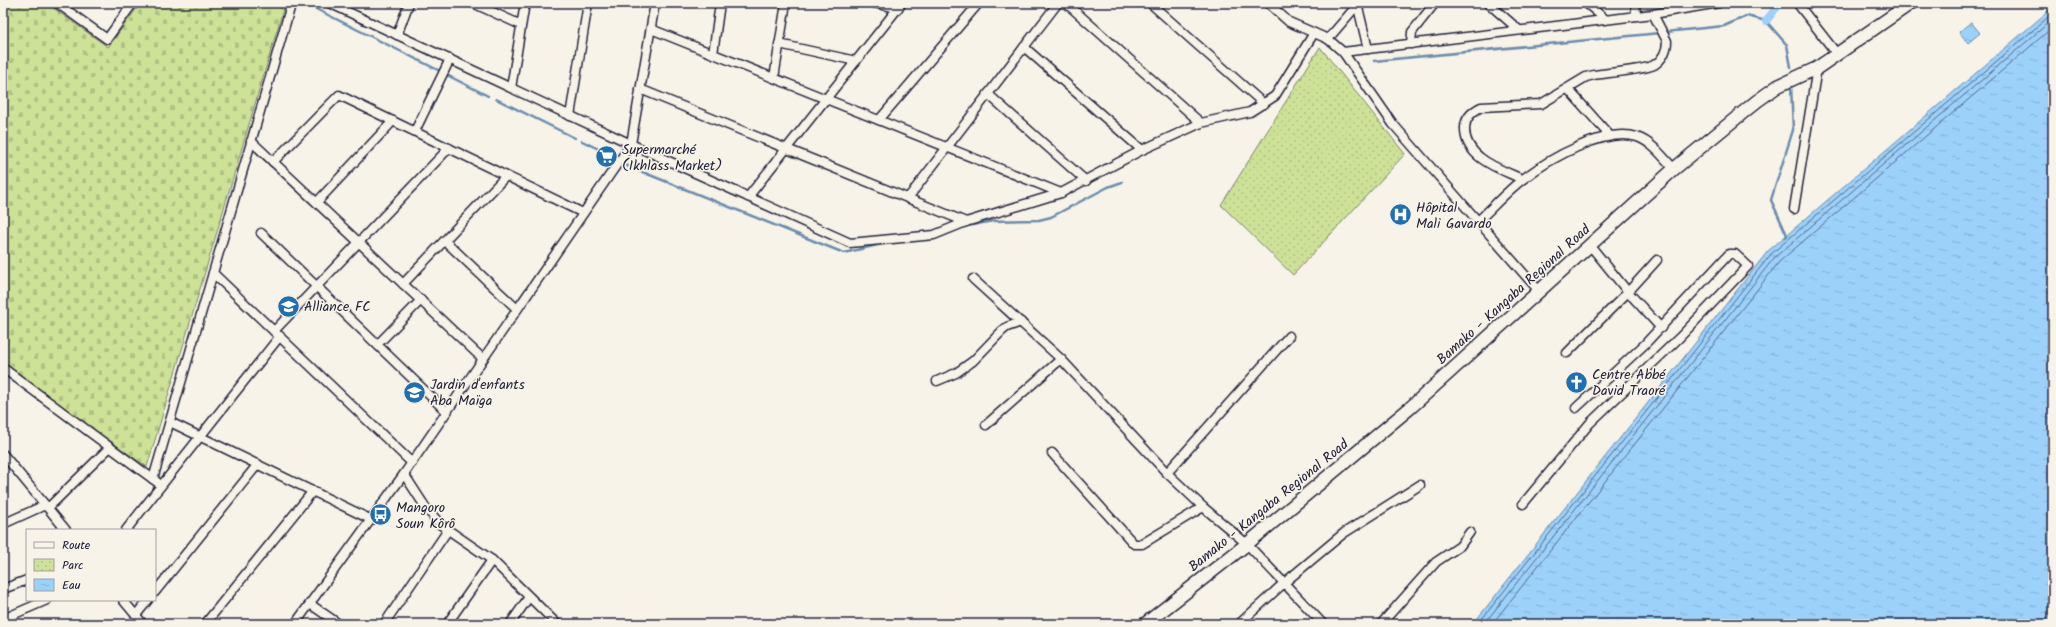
<svg xmlns="http://www.w3.org/2000/svg" width="2056" height="627" viewBox="0 0 2056 627" font-family="Kalam,sans-serif">
	<style>
		.cemetery { fill: url(#cemetery-stones); stroke: #788269 }
		.park { fill: url(#park-dots); stroke: #788269 }
		.water { fill: url(#water-ripples); stroke: #6b8bae }
		.lines { fill: none; stroke-linecap: round; stroke-linejoin: round }
		.shore { stroke: #536887; stroke-width: 1 }
		.stream { stroke: #6b8bae; stroke-width: 2.5 }
		.canal { stroke: #9cd1fa; stroke-width: 8 }
		.street-casing { stroke: #22223b; stroke-width: 11 }
		.secondary-casing { stroke: #22223b; stroke-width: 15 }
		.street { stroke: #f7f3e8; stroke-width: 8 }
		.secondary { stroke: #f7f3e8; stroke-width: 12 }
		.labels { text-anchor: middle; stroke-width: 3.5; stroke-linejoin: round; paint-order: stroke }
		.poi-label { font-size: 14px; fill: #22223b; stroke: #f7f3e8; text-anchor: start }
		.street-label { font-size: 14px; fill: #22223b; stroke: #f7f3e8 }
	</style>
	<defs>
		<pattern id="cemetery-stones" width="16" height="16" patternUnits="userSpaceOnUse"><rect width="16" height="16" fill="#cde297"/><path d="M2 7V4a2 2 0 0 1 4 0v3zM10 15v-3a2 2 0 0 1 4 0v3z" fill="#b0c283"/></pattern>
		<pattern id="park-dots" width="8" height="8" patternUnits="userSpaceOnUse"><rect width="8" height="8" fill="#cde297"/><path d="M2 2h.1M6 6h.1" fill="none" stroke="#b0c283" stroke-width="1.8" stroke-linecap="round"/></pattern>
		<pattern id="water-ripples" width="26" height="14" patternUnits="userSpaceOnUse"><rect width="26" height="14" fill="#9cd1fa"/><path d="M2 4q2-2 4 0t4 0M15 11q2-2 4 0t4 0" fill="none" stroke="#86b3d7"/></pattern>
	</defs>
	<rect width="100%" height="100%" fill="#f7f3e8"/>
	<filter id="ink" filterUnits="userSpaceOnUse"><feTurbulence type="fractalNoise" baseFrequency=".025" numOctaves="2"/><feDisplacementMap in="SourceGraphic" scale="8" xChannelSelector="R" yChannelSelector="G"/><feConvolveMatrix kernelMatrix="1 2 1 2 8 2 1 2 1" color-interpolation-filters="sRGB"/></filter>
	<g filter="url(#ink)">
		<path class="cemetery" d="M3,3H46L108,47L141,3H274L283,10L147,467L3,365Z"/>
		<path class="park" d="M1320,47L1405,154L1293,275L1221,205Z"/>
		<g class="water">
			<path d="M2053,7V624H1473L1768,251Z"/>
			<path d="M1971,22L1980,33L1968,43L1959,32Z"/>
		</g>
		<g class="lines">
			<g class="shore">
				<path d="M1478,624L1771,254L2053,13"/>
				<path d="M1484,624L1774,258L2053,19"/>
				<path d="M1492,624L1779,262L2053,27"/>
			</g>
			<g class="stream">
				<path d="M304,3L440,71"/>
				<path d="M1665,32L1724,26L1747,16L1766,21L1787,45L1791,67"/>
				<path d="M1374,61L1660,33"/>
				<path d="M445,74L488,96"/>
				<path d="M496,99L575,138"/>
				<path d="M582,141L615,157"/>
				<path d="M625,165L844,253L886,243"/>
				<path d="M962,227L993,221L1039,220L1051,217L1108,187L1122,182"/>
				<path d="M1786,237L1787,235L1771,200L1793,130L1791,85"/>
			</g>
			<path class="canal" d="M1766,21L1780,3"/>
			<defs>
				<g id="street">
					<path d="M57,3L107,39L133,3"/>
					<path d="M329,3L631,144L850,243L934,235L966,222L1061,193L1142,150L1201,123L1250,112L1275,96L1314,33"/>
					<path d="M473,3L521,25"/>
					<path d="M874,3L898,8"/>
					<path d="M1066,3L1201,123"/>
					<path d="M1150,3L1264,104"/>
					<path d="M1268,3L1289,22L1328,39L1343,52L1393,124L1539,291"/>
					<path d="M1357,3L1368,49"/>
					<path d="M1488,3L1519,30"/>
					<path d="M1586,3L1605,19"/>
					<path d="M1635,3L1636,14"/>
					<path d="M1797,3L1837,54"/>
					<path d="M651,29L1061,193"/>
					<path d="M397,35L409,3"/>
					<path d="M1328,39L1359,3"/>
					<path d="M779,44L856,61"/>
					<path d="M1411,44L1412,32L1435,3"/>
					<path d="M1024,47L1142,150"/>
					<path d="M1343,52L1653,14L1719,3"/>
					<path d="M713,54L720,3"/>
					<path d="M774,78L786,3"/>
					<path d="M511,88L525,3"/>
					<path d="M640,89L966,222"/>
					<path d="M1568,89L1610,136"/>
					<path d="M988,94L1086,181"/>
					<path d="M570,116L588,3"/>
					<path d="M879,120L979,3"/>
					<path d="M415,131L450,59"/>
					<path d="M251,141L483,359"/>
					<path d="M273,162L339,95L583,213"/>
					<path d="M1522,179C1500,169 1464,158 1465,128C1465,118 1473,111 1481,107L1541,104L1586,77L1594,75C1606,73 1645,70 1654,65C1662,60 1667,51 1667,41L1653,14"/>
					<path d="M748,197L902,3"/>
					<path d="M908,198L1058,3"/>
					<path d="M317,202L393,121"/>
					<path d="M1794,209L1817,68"/>
					<path d="M1478,221C1493,207 1507,191 1523,179C1549,159 1605,127 1637,137C1652,142 1664,158 1674,169"/>
					<path d="M261,233L447,412"/>
					<path d="M445,241L517,309"/>
					<path d="M1657,260L1628,292L1661,328"/>
					<path d="M213,273L412,463"/>
					<path d="M973,279L1061,359L1167,473L1203,507L1247,544L1323,624"/>
					<path d="M403,284L506,176"/>
					<path d="M274,331L449,148"/>
					<path d="M382,340L421,300"/>
					<path d="M1567,353L1628,292L1589,244"/>
					<path d="M3,368L157,482"/>
					<path d="M937,381L956,373L973,361L1002,331L1007,327L1021,322"/>
					<path d="M170,422L372,520"/>
					<path d="M986,425L1061,359"/>
					<path d="M1052,453L1134,544H1142L1203,507"/>
					<path d="M3,454L66,530"/>
					<path d="M1167,473L1289,336"/>
					<path d="M404,474L426,508L441,525L492,560L557,624"/>
					<path d="M153,479L291,5L288,3"/>
					<path d="M1523,504L1590,423L1680,337L1748,266L1735,254H1729L1645,344L1576,408"/>
					<path d="M48,508L109,448"/>
					<path d="M3,524L45,505"/>
					<path d="M126,530L280,336"/>
					<path d="M3,589L27,580"/>
					<path d="M155,592L258,464"/>
					<path d="M123,600L143,624"/>
					<path d="M310,604L339,624"/>
					<path d="M136,615L148,600"/>
					<path d="M3,619L47,600"/>
					<path d="M205,624L313,491"/>
					<path d="M295,624L404,474L631,144L655,3"/>
					<path d="M384,624L448,530"/>
					<path d="M447,624L492,560"/>
					<path d="M510,624L529,597"/>
					<path d="M1239,624L1284,583L1344,533L1420,485"/>
					<path d="M1381,624L1436,562L1460,546L1470,532"/>
				</g>
				<path id="secondary" d="M1145,624L1247,544L1410,408L1674,169L1757,101L1778,86L1817,68L1911,3"/>
			</defs>
			<use href="#street" class="street-casing"/>
			<use href="#secondary" class="secondary-casing"/>
			<use href="#street" class="street"/>
			<use href="#secondary" class="secondary"/>
		</g>
	</g>
	<defs>
		<symbol id="supermarket-disc" viewBox="-11 -11 22 22"><circle r="9.5" fill="#1f6fb2" stroke="#f7f3e8"/><path d="M-6-5.5h2.5l.6 2H6L4.5 2H-2.5L-4.4-4H-6ZM-1.5 3.2a1.3 1.3 0 1 0 .1 0ZM3 3.2a1.3 1.3 0 1 0 .1 0Z" fill="#fff"/></symbol>
		<symbol id="hospital-disc" viewBox="-11 -11 22 22"><circle r="9.5" fill="#1f6fb2" stroke="#f7f3e8"/><path d="M-5-5h3v3.5h4V-5h3V5h-3V1.5h-4V5h-3Z" fill="#fff"/></symbol>
		<symbol id="school-disc" viewBox="-11 -11 22 22"><circle r="9.5" fill="#1f6fb2" stroke="#f7f3e8"/><path d="M0-5L7-2L0 1L-7-2ZM-4 1L0 2.5L4 1V4Q0 6-4 4Z" fill="#fff"/></symbol>
		<symbol id="church-disc" viewBox="-11 -11 22 22"><circle r="9.5" fill="#1f6fb2" stroke="#f7f3e8"/><path d="M-1.2-6h2.4v3.5h3.3v2.4h-3.3V6h-2.4V-.1h-3.3v-2.4h3.3Z" fill="#fff"/></symbol>
		<symbol id="bus-disc" viewBox="-11 -11 22 22"><circle r="9.5" fill="#1f6fb2" stroke="#f7f3e8"/><path d="M-5-6H5V4H4V6H2V4H-2V6H-4V4H-5ZM-3.5-4V0h7V-4ZM-3.5 1.2v1.5H-2V1.2ZM2 1.2v1.5H3.5V1.2Z" fill="#fff"/></symbol>
	</defs>
	<g fill-rule="evenodd">
		<use href="#supermarket-disc" x="594" y="144" width="25" height="25"/>
		<use href="#hospital-disc" x="1388" y="202" width="25" height="25"/>
		<use href="#school-disc" x="276" y="294" width="25" height="25"/>
		<use href="#church-disc" x="1564" y="370" width="25" height="25"/>
		<use href="#school-disc" x="402" y="380" width="25" height="25"/>
		<use href="#bus-disc" x="368" y="502" width="25" height="25"/>
	</g>
	<g class="labels">
		<g class="poi-label">
			<text x="622" y="154">Supermarché<tspan x="622" dy="16">(Ikhlass Market)</tspan></text>
			<text x="1416" y="212">Hôpital<tspan x="1416" dy="16">Mali Gavardo</tspan></text>
			<text x="304" y="311">Alliance FC</text>
			<text x="1592" y="379">Centre Abbé<tspan x="1592" dy="16">David Traoré</tspan></text>
			<text x="430" y="389">Jardin d'enfants<tspan x="430" dy="16">Aba Maïga</tspan></text>
			<text x="396" y="512">Mangoro<tspan x="396" dy="16">Soun Kôrô</tspan></text>
		</g>
		<g class="street-label">
			<text transform="translate(1513 294) rotate(-42)" y="5">Bamako - Kangaba Regional Road</text>
			<text transform="translate(1268 505) rotate(-39)" y="5">Bamako - Kangaba Regional Road</text>
		</g>
	</g>
	<rect width="2056" height="627" fill="none" stroke="#f7f3e8" stroke-width="16"/>
	<rect x="8" y="8" width="2040" height="611" fill="none" stroke="#22223b" stroke-width="1.5" filter="url(#ink)"/>
	<rect x="26" y="529" width="130" height="72" fill="#f7f3e8" stroke="#a29fa3"/>
	<rect x="34" y="542" width="20" height="6" fill="#f7f3e8" stroke="#a29fa3"/>
	<text x="62" y="549" font-size="12" fill="#22223b">Route</text>
	<rect x="34" y="559" width="20" height="12" fill="url(#park-dots)" stroke="#a29fa3"/>
	<text x="62" y="569" font-size="12" fill="#22223b">Parc</text>
	<rect x="34" y="579" width="20" height="12" fill="url(#water-ripples)" stroke="#a29fa3"/>
	<text x="62" y="589" font-size="12" fill="#22223b">Eau</text>
</svg>
